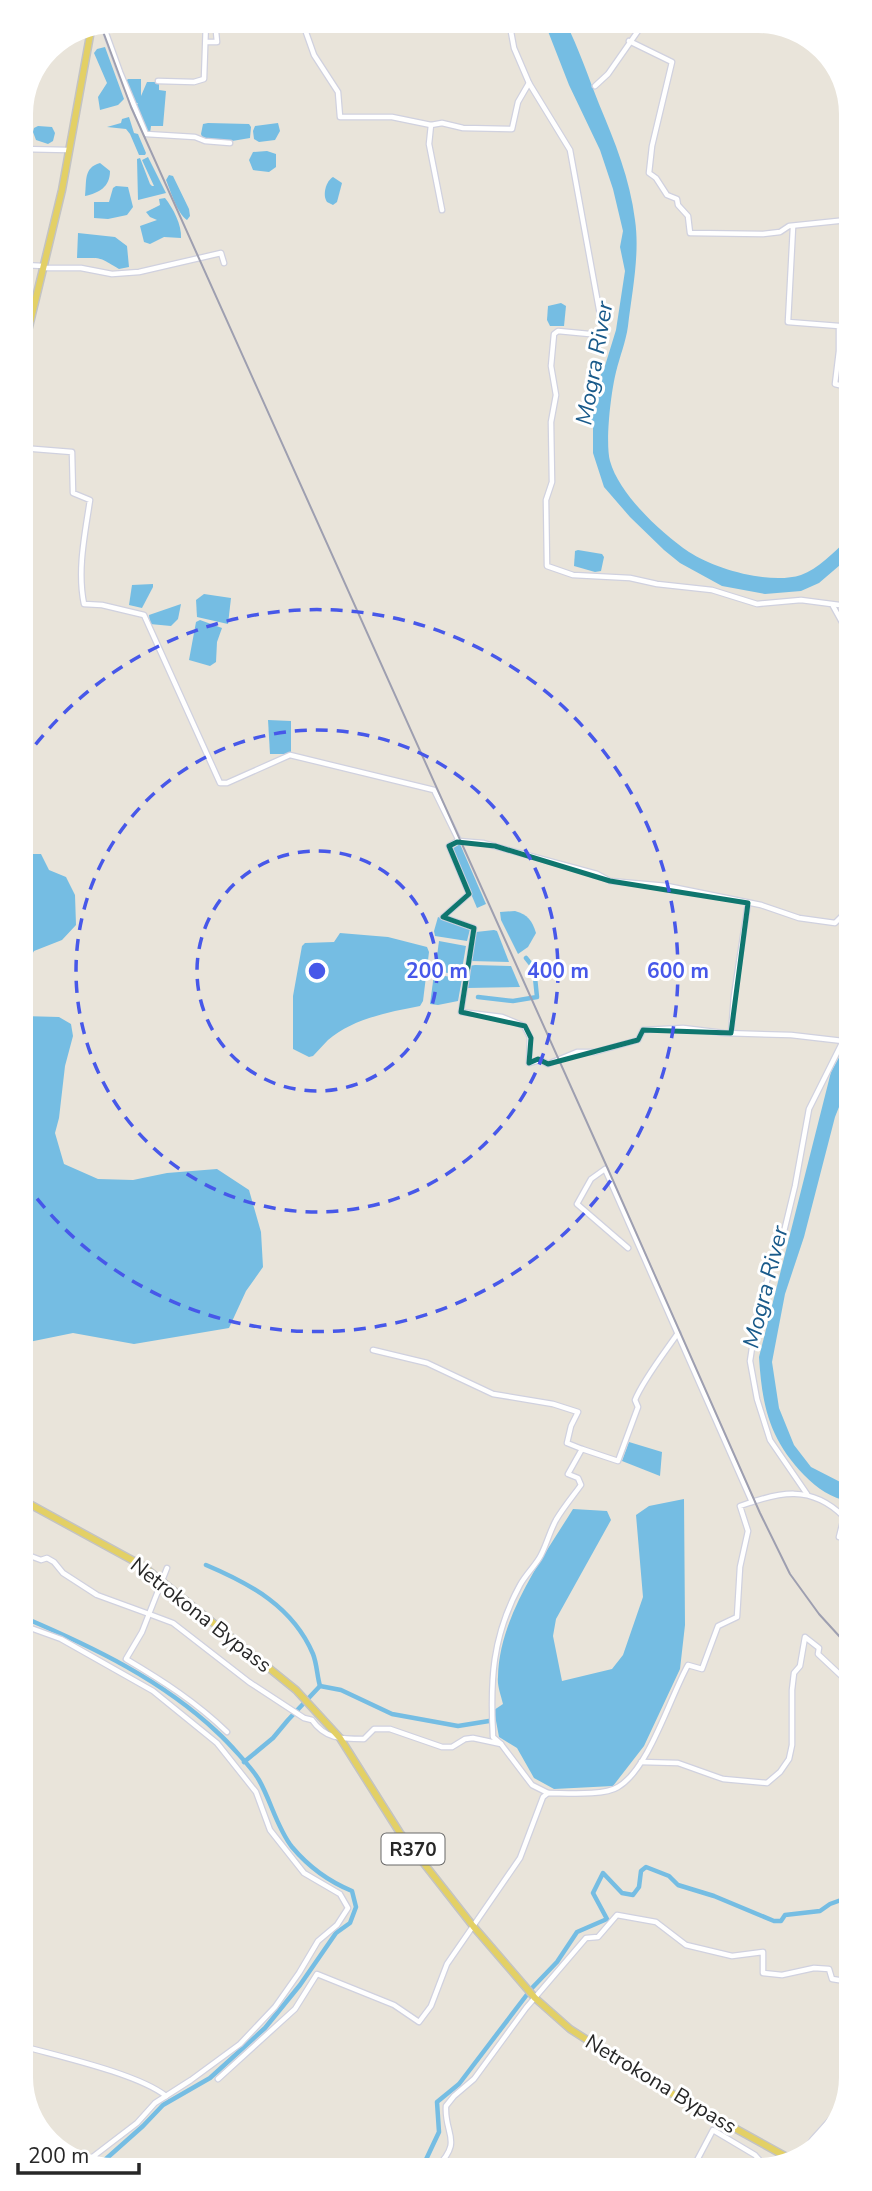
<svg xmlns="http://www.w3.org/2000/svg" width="872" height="2191" viewBox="0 0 872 2191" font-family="'Nunito Sans',sans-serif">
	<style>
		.water { fill: #75bde3 }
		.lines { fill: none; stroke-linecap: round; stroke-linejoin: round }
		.canal { stroke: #75bde3; stroke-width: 4.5 }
		.minor-casing { stroke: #d0d1df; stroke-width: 7 }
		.major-casing { stroke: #c3c3c3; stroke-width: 9 }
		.minor { stroke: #fff; stroke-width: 4.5 }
		.major { stroke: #e3d065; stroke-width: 6 }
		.rail { stroke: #9e9fb0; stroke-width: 2 }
		.marked { fill: none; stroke: #0f766e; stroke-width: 5; stroke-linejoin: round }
		.ring { fill: none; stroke: #4758e9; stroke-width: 3.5; stroke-dasharray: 12 9 }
		.labels { text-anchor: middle; stroke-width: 6; stroke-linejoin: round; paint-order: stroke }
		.shield { fill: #fff; stroke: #686868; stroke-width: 2 }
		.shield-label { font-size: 19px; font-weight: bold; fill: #272727 }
		.street-label { font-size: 21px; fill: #272727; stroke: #fff }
		.water-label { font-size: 23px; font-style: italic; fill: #195a8a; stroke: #fff }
		.centre { fill: #4758e9; stroke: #fff; stroke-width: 3.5 }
		.ring-label { font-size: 21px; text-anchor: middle; font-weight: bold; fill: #4758e9; stroke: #fff; stroke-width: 6; stroke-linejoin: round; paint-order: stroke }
	</style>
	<rect width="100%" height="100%" fill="#e9e4da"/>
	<g class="water">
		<path d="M544,21H565C579,49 588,76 599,104C615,142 630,179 635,220C640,254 632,292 628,326C626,341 620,356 616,372C611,392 605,442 610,461C619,494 661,533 689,552C715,569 770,585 801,575C818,569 834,552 847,540V559L819,583L801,591L765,594L722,586L680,563L664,550L630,517L604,487L593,453V424L590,417L589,404L595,385L604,369L616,330L625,271L620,247L623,231L613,189L600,150L569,85Z"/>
		<path d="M105,47L124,99L118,105L100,110L98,97L107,83L94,53L97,49Z"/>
		<path d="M128,79H141V96L147,82H159V90L166,91L163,126H151L150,133L147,132L135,107L138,103H135L126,81Z"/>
		<path d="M129,117L134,133L138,134L146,153L145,155H139L130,134L126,129L107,127L121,123L122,119Z"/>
		<path d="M208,123L249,124L251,127L250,138L232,141L203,139L201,134L203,124Z"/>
		<path d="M278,123L280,131L275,140L259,142L254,139L253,131L255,126Z"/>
		<path d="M38,126L52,127L55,133L53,141L48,144L36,140L33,132L34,128Z"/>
		<path d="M267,151L276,154V167L269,172L253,170L249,160L253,152Z"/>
		<path d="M148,157L166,193L138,200L137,159L140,158L150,184L152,186H154L142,160Z"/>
		<path d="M100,163L110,171C110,187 99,193 85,196C87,181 83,168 100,163Z"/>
		<path d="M169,175L173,176L189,209L190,216L187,220C177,213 171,192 166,180Z"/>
		<path d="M333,177L342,183L337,202L333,205L327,202C322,195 326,181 333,177Z"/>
		<path d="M116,186L128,187L133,207L127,215L108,219L94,218V202H109L113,188Z"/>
		<path d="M165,198C173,208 182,225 181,238L164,237L150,244L144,242L140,226L157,220L150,217L146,212L160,205L159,199Z"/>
		<path d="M78,233L115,237L127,246L129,267L119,269C98,256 102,258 77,258Z"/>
		<path d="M561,303L566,306L564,326H550L547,320L548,306Z"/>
		<path d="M578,550L602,554L604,557L601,571L595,572L574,566L575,551Z"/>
		<path d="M153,584V587L142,608L129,605L132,585Z"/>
		<path d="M204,594L231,598L228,624L197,617L196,600Z"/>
		<path d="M181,604L178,619L171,626L150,624L149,615Z"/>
		<path d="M200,620L222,628L217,642L216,662L210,666L189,660L196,622Z"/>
		<path d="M268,720L291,721V754H270Z"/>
		<path d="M460,844L486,904L477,908L452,849Z"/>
		<path d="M23,854H41L49,870L66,877L75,895L76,925L62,940L34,951L23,970Z"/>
		<path d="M515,911C528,915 532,920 536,933L528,947L518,954L501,920L500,912Z"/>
		<path d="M438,917L470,929L467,941L435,936L434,931Z"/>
		<path d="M494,930L497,931L509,962L470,961L476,932Z"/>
		<path d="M340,933L388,937L427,947L429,952L423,1001L420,1006C389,1012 352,1019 328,1040C323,1045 318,1051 313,1056L309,1057L293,1049V996L302,946L305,943L334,942Z"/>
		<path d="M439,941L466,946L461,975L435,971Z"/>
		<path d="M475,965L511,966L520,987L467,988L469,966Z"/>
		<path d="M434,974L462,979L458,1001L438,1005L430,1004Z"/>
		<path d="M23,1016L59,1017L71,1024L73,1036L65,1066L59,1118L55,1133L64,1164L98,1179L133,1180L167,1173L217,1169L249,1190L261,1232L263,1267L246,1291L229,1328L134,1344L73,1333L24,1343L23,1070L28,1049L23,1045Z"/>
		<path d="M848,1041L849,1082L835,1117L804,1237L785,1294L772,1362L779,1408L794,1445L811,1467L850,1487V1502C830,1497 818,1489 804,1475C769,1439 762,1405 759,1357L831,1072Z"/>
		<path d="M629,1442L662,1452L660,1476L622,1461Z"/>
		<path d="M684,1499L685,1625L680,1669L644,1746L613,1786L554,1789L534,1778L517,1748L499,1737L494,1710L503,1704C501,1695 497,1686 498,1677C499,1617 542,1559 573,1509L607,1511L611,1520L556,1619L553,1636L562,1681L612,1669L623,1655L643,1597L636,1515L649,1506Z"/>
	</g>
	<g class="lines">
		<g class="canal">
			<path d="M478,997L513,1001L537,997L534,968L526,958"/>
			<path d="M206,1565C251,1584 293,1607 313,1654C317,1664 317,1676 320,1686"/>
			<path d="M25,1618C93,1647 162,1680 217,1732C227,1741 252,1768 259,1780C271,1801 277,1828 292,1847C308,1866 330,1882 352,1891L356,1907L350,1923L336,1933L300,1985L265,2028L210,2078L163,2105L143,2126L98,2166"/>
			<path d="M244,1762L273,1738L288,1720L320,1686L341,1690L392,1714L458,1726L489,1721"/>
			<path d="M422,2168L439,2132L437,2102L459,2084L532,1988L557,1962L577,1932L607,1919L593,1893L603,1873L622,1893L633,1895L639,1887L641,1871L646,1867L669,1876L678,1885L714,1896L774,1921H781L785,1915L820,1911L830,1904L841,1900L851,1913"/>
		</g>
		<defs>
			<g id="minor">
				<path d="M153,21L155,23"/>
				<path d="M302,21L314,55L338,92L340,117H392L431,125"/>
				<path d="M509,21L514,48L529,83L570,150L603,331V334L600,335L558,331L554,334L551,366L556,395L551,422L552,482L546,500L547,566L573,575L630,578L657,584L712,590L757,604L801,600L847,606"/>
				<path d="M103,25L120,72L146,134L195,137L205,141L230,143"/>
				<path d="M629,41L672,62L652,146L649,173L656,178L667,195L677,199L678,205L688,216L690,233L763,234L780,232L789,226L847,220"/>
				<path d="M206,42H217L215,21"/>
				<path d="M158,81L194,82L204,79L206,21"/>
				<path d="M595,86L608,74L645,21"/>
				<path d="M21,149L68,150"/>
				<path d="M442,210L429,144L431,125L442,123L463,128L512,129L518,102L529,83"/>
				<path d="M793,227L788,322L839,326V351L835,384L847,387"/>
				<path d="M22,265L44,266"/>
				<path d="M44,268H81L112,274L139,272L221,253L224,263"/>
				<path d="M22,448L72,452L73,493L90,500C85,534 77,570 84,604L102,605L144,615L220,783H227L290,755L434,790L459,841L483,843L597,874L610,881L667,886L761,905L799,918L835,923L843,915L848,898"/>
				<path d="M833,606L848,633"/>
				<path d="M459,840L449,846L469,894L443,917L474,928L461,1012L502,1017L524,1026L530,1037L529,1063L540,1060L548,1064L577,1052H595L638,1040L643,1030L683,1028L724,1033L791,1035L843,1041L809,1109L795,1186L781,1244L774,1257L757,1315L750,1361L757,1399L770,1440L807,1494"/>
				<path d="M731,1033L734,996L748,903"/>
				<path d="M628,1248L577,1204L591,1179L605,1169L752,1502"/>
				<path d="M373,1350L427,1363L493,1394L553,1404L578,1412L571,1426L567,1443L582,1449L568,1474L578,1478L581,1485C573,1496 563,1508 556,1520C550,1531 547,1543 541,1555C536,1565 526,1574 520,1585C492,1636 490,1681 493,1737L501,1744"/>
				<path d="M582,1449L618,1461L638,1407L635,1400C643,1380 665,1352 678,1333"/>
				<path d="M25,1554L41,1560L47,1558L54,1562L63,1573L97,1595L149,1614L142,1632L126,1659C163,1681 196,1702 227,1732"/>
				<path d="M167,1568L149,1614L173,1623L249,1682L304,1718L312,1720C325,1739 341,1739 364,1739L374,1729H390L442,1747H452L465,1739L473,1738L501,1744L532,1785L548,1793"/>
				<path d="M25,1626L61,1639L153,1691L217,1743L256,1792L270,1830L304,1873L340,1894L348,1908L337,1925L318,1941L299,1973L275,2007L240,2044L191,2080L155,2103L137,2123L86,2162"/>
				<path d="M641,1762L678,1763L723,1779L767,1783L780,1772L789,1759L792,1745V1690L794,1673L800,1666L805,1637L819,1648L818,1654L850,1684"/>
				<path d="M26,2047C62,2057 138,2074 166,2096"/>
				<path d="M218,2079L295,2009L317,1974L394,2005L419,2022L431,2006L447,1964L520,1858L543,1797L548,1793C566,1793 604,1796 618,1787C649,1769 670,1697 688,1665L702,1669L718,1626L737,1617L740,1567L748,1531L740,1506C779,1492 811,1484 844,1517L839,1537"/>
				<path d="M803,2154L813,2139L840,2109"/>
				<path d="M694,2166L713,2130L755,2155L764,2165"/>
				<path d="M436,2168C464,2140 444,2135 446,2106L454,2096L474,2079L526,2008L586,1938L598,1937L617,1915L656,1922L686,1945L732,1956L763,1952V1973L782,1975L814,1968L829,1969L832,1979L851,1982"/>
			</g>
			<g id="major">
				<path d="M22,356L62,190L91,30"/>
				<path d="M24,1501L143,1566L296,1690L340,1738L400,1833L473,1926L535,1998L570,2029L662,2088L794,2161"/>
			</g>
		</defs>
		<use href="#minor" class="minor-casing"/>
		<use href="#major" class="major-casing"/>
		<use href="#minor" class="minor"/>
		<use href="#major" class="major"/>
		<path class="rail" d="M101,26L131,107L607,1167L760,1513L790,1574L819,1614L850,1648"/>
	</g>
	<path class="marked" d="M457,842L495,846L610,881L748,903L731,1033L643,1030L638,1040L548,1064L538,1059L529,1063L531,1038L525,1026L461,1012L474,928L443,917L469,894L449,846Z"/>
	<g class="ring">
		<circle cx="317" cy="971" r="120"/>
		<circle cx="317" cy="971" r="241"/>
		<path d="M23 761A361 361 0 1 1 25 1183"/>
	</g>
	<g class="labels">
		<rect class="shield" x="381.5" y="1833.5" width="63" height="31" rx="5"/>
		<g class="shield-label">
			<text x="413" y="1856">R370</text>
		</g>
		<g class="street-label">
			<text transform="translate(201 1615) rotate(38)" y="7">Netrokona Bypass</text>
			<text transform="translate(661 2084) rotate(31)" y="7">Netrokona Bypass</text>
		</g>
		<g class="water-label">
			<text transform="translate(594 363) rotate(-80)" y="8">Mogra River</text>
			<text transform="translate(765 1287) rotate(-76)" y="8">Mogra River</text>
		</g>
	</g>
	<path d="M0 0H872V2191H0ZM114 33H758A81 81 0 0 1 839 114V2077A81 81 0 0 1 758 2158H114A81 81 0 0 1 33 2077V114A81 81 0 0 1 114 33Z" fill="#fff" fill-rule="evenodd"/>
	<circle cx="317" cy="971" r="10" class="centre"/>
	<g class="ring-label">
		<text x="437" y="978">200 m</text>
		<text x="558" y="978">400 m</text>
		<text x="678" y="978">600 m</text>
	</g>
	<path d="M18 2163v10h121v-10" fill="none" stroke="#272727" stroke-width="3.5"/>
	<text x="28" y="2163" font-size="21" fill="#272727" stroke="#ffffff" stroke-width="5" paint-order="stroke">200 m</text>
</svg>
